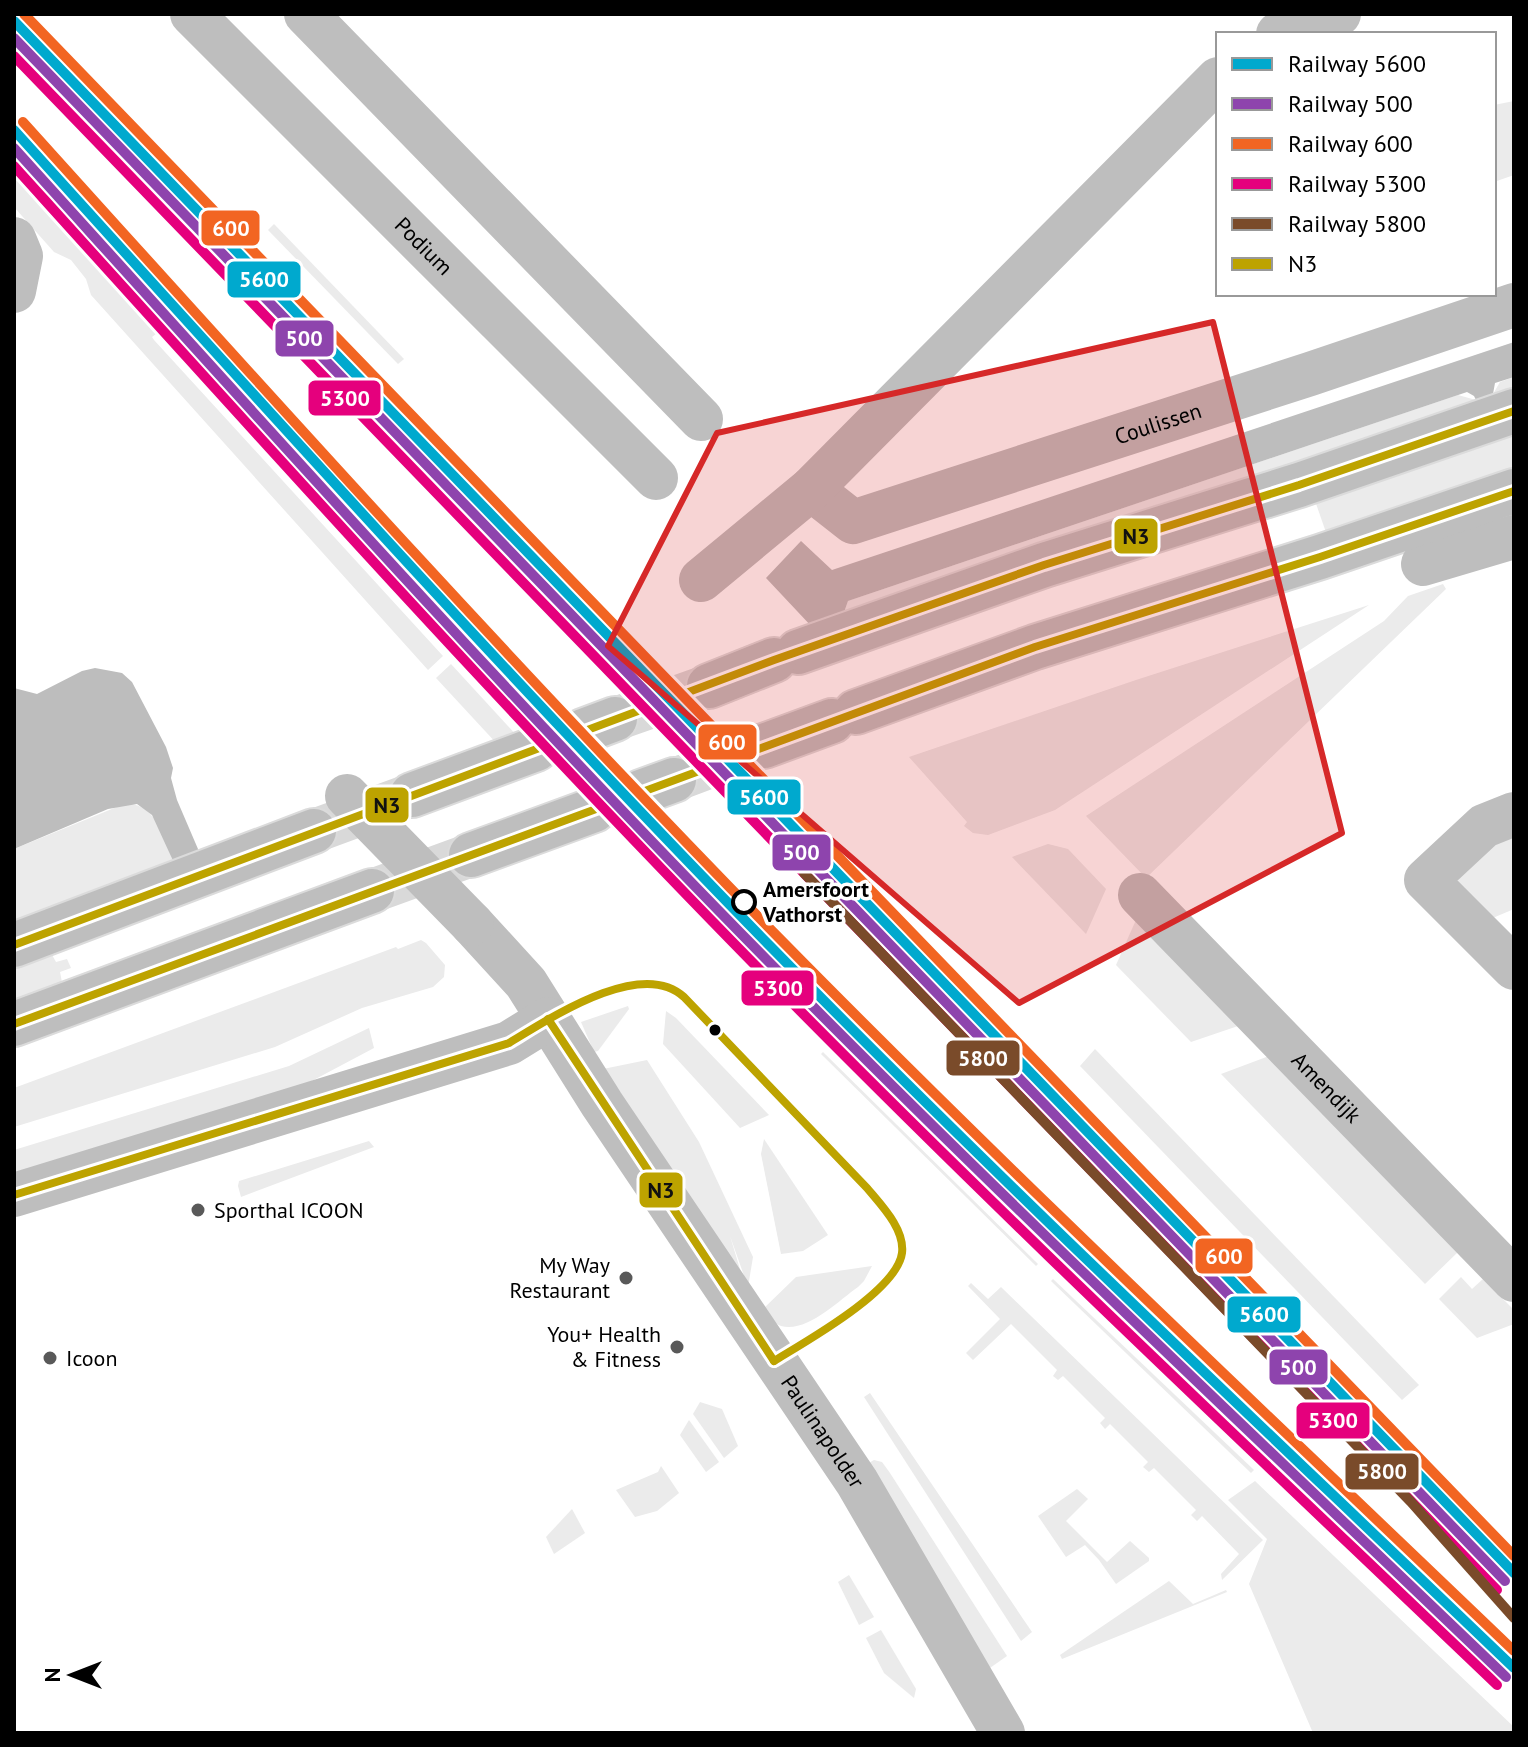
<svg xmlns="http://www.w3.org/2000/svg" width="1528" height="1747" viewBox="0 0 1528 1747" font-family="'PT Sans',sans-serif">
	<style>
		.green { fill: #ebebeb }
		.water { fill: #bdbdbd }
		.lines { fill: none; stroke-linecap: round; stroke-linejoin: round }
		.major-tunnel { stroke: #d9d9d9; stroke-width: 44; stroke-dasharray: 44 22; stroke-linecap: butt }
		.major-casing { stroke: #dbdbdb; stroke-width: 48 }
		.minor { stroke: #bebebe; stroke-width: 44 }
		.major { stroke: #bebebe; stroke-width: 44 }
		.rail-casing { stroke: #bebebe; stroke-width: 9 }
		.rail { stroke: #fff; stroke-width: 6; stroke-dasharray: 18; stroke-linecap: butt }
		.minor-bridge { stroke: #bebebe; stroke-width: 44 }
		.bus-1-casing { stroke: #fff; stroke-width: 14 }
		.bus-1 { stroke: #bda300; stroke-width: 8 }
		.rail-1-casing { stroke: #fff; stroke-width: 16 }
		.rail-2-casing { stroke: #fff; stroke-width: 16 }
		.rail-3-casing { stroke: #fff; stroke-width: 16 }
		.rail-4-casing { stroke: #fff; stroke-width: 16 }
		.rail-5-casing { stroke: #fff; stroke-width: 16 }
		.rail-1 { stroke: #00a9ce; stroke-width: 10 }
		.rail-2 { stroke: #8e44ad; stroke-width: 10 }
		.rail-3 { stroke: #f26522; stroke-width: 10 }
		.rail-4 { stroke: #e5007d; stroke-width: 10 }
		.rail-5 { stroke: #7a4b2a; stroke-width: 10 }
		.marked { fill: #d62828; fill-opacity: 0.2; stroke: #d62828; stroke-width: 6; stroke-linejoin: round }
		.stop-dot { fill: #fff; stroke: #000; stroke-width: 4 }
		.bus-dot { fill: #000; stroke: #fff; stroke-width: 3 }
		.poi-dot { fill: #595959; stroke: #fff; stroke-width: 3 }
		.labels { text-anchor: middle; stroke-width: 7; stroke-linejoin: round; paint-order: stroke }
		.street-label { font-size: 22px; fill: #000; stroke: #fff }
		.stop-label { font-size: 22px; font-weight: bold; fill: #000; stroke: #fff; text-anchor: start }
		.poi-label { font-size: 22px; fill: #000; stroke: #fff; text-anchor: start }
		.line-badge { stroke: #fff; stroke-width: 3 }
		.badge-label { font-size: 22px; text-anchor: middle; font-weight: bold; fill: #fff }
		.pale-badge-label { font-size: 22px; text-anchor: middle; font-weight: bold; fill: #111 }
	</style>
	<rect width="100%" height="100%" fill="#fff"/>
	<g class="green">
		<path d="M1514,101V175L1494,182V105Z"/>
		<path d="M14,166L20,167L165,327L152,337L154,340L443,656L428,670L91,295L86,279L71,260L54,252L14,207Z"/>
		<path d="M274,224L404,359L398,364L268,230Z"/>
		<path d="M1514,377V403L842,618L848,601L1458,395L1476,400L1493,394L1500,382Z"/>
		<path d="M1514,426V479L1329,541L1313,495Z"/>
		<path d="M1443,584L1446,589L1146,878L1086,816L1384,621L1408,596Z"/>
		<path d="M1369,605L1055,810L988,835L973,833L964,826L967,822L909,757L1136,680Z"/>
		<path d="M451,664L518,737L498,745L436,678Z"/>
		<path d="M124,804C157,801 164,841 175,865L14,932V849Z"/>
		<path d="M1514,831V909L1488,920L1458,888V873Z"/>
		<path d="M1048,844L1068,849L1106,889L1086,934L1012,857Z"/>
		<path d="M1136,920L1238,1026L1191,1042L1116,965Z"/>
		<path d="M421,940L426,943L445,965L444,977L433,987L362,1008L275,1047L14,1127V1088L396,947L398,949Z"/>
		<path d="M46,944L56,962L67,959L71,968L60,972L64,993L14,1012V956Z"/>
		<path d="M628,1006L629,1009L598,1051L594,1052L581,1022Z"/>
		<path d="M666,1011L676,1018L769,1115L740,1128L663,1044Z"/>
		<path d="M369,1028L374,1048L291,1092L14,1176V1150L289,1066Z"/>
		<path d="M1095,1049L1419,1385L1402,1400L1080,1066Z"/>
		<path d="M823,1052L1038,1264L1036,1266L821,1054Z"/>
		<path d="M1269,1056L1458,1252L1425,1284L1221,1074Z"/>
		<path d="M647,1060L699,1142L753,1257L748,1287L730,1236L746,1289L603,1069Z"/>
		<path d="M764,1139L828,1235L803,1251L781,1254L761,1154Z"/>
		<path d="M369,1141L374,1147L241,1197L238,1186L239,1181Z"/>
		<path d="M872,1266L864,1281L858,1287C838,1301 807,1333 781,1326C773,1323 767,1316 761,1311L796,1277Z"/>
		<path d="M1461,1277L1472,1289L1483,1279L1514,1310V1324L1477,1338L1439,1299Z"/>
		<path d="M1053,1279L1254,1470L1251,1473L1051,1281Z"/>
		<path d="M971,1283L988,1299L1001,1287L1263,1540L1222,1580L1221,1574L1239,1554L1202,1516L1197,1521L1191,1515L1196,1510L1154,1468L1149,1472L1143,1467L1148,1462L1110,1424L1105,1429L1100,1423L1105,1418L1063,1376L1058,1380L1053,1376L1057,1370L1011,1324L973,1360L966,1353L1000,1319L968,1286Z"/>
		<path d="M870,1393L1032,1632L1021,1641L864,1397Z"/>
		<path d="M700,1402L722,1409L738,1446L724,1458L693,1414Z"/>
		<path d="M689,1420L719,1462L706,1472L680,1435Z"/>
		<path d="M874,1460L882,1462L890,1473L1007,1656L987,1670L867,1464Z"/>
		<path d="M661,1466L679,1493L657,1511L635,1517L616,1490L658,1472Z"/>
		<path d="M1255,1481L1514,1727V1733H1313L1249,1584L1267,1539L1228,1500Z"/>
		<path d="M1077,1489L1088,1499L1066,1521L1107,1562L1130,1541L1149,1558V1561L1116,1584L1099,1560L1085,1545L1066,1557L1038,1516Z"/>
		<path d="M572,1509L585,1533L554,1554L546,1537Z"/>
		<path d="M849,1575L874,1617L859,1625L838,1582Z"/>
		<path d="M1169,1581L1193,1604L1226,1590L1227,1592L1062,1659L1060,1655Z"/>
		<path d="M881,1630L916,1689L914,1698L884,1673L866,1638Z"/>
	</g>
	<g class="water">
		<path d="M1514,342V377L1495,383L1493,394L1476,400L1474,396L1467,392L848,601L842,618L813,628L766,578L801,541L832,570Z"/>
		<path d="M95,668L122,673L132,682L166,747L173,768L171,778L177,800L201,856L175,865L152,815L137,804L108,809L14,849V688L37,694L82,671Z"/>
	</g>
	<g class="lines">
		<g class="major-tunnel">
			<path d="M615,719L709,686"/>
			<path d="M674,780L764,746"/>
			<path d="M314,831L412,795"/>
			<path d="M372,891L471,855"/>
		</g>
		<defs>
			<g id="major">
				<path d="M798,652L1044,565L1299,485L1514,411"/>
				<path d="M709,686L774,660"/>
				<path d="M856,712L1035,647L1320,557L1514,491"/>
				<path d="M583,731L615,719"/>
				<path d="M764,746L832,721"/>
				<path d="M641,792L674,780"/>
				<path d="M412,795L536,749"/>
				<path d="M471,855L594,810"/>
				<path d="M14,945L314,831"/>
				<path d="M14,1024L372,891"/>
			</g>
		</defs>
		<use href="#major" class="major-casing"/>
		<g class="minor">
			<path id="s1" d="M192,14L656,478"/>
			<path d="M306,14L701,419"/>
			<path d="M1278,34L1339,14"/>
			<path d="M14,239L21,256L14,291"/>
			<path id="s2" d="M811,489L853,522L1310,374L1514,305"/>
			<path d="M1423,564L1514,537"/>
			<path d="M701,580L811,489L1218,79"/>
			<path d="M1514,814L1484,826L1426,880L1514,968"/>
			<path id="s3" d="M1140,895L1514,1280"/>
			<path id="s4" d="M472,924L526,983L602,1104L857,1482L1003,1733"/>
			<path d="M14,1195L509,1043L548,1019"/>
		</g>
		<use href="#major" class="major"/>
		<defs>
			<path id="rail" d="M64,106L804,873"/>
		</defs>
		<use href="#rail" class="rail-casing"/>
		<use href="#rail" class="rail"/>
		<path class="minor-bridge" d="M347,796L472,924"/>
		<defs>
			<g id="bus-1">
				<path d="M14,945L774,660L1044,565L1299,485L1514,411"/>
				<path d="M548,1019L774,1361"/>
				<path d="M14,1024L1035,647L1320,557L1514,491"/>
				<path d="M14,1195L509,1043C549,1019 641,957 684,997L867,1188C881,1205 905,1229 902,1253C897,1291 805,1342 774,1361"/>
			</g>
		</defs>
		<use href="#bus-1" class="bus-1-casing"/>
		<use href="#bus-1" class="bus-1"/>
		<defs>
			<g id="rail-1">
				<path d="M14,21L1514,1573"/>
				<path d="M14,130C263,405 511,681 770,946C1012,1193 1265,1429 1514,1668"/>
			</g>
			<g id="rail-2">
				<path d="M14,38L1505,1581"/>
				<path d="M14,148C261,421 507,696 766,959C1007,1204 1258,1439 1506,1677"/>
			</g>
			<g id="rail-3">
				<path d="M24,14L1514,1556"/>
				<path d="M23,122C272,398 521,675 782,941C1020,1183 1269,1416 1514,1651"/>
			</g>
			<g id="rail-4">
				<path d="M14,56L1497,1590"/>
				<path d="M14,166C257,435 500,705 754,964C996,1211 1248,1447 1497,1685"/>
			</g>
			<path id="rail-5" d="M804,873L1411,1502L1514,1618"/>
		</defs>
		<use href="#rail-1" class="rail-1-casing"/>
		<use href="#rail-2" class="rail-2-casing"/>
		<use href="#rail-3" class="rail-3-casing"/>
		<use href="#rail-4" class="rail-4-casing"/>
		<use href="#rail-5" class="rail-5-casing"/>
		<use href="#rail-1" class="rail-1"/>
		<use href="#rail-2" class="rail-2"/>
		<use href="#rail-3" class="rail-3"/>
		<use href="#rail-4" class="rail-4"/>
		<use href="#rail-5" class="rail-5"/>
	</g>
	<path class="marked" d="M1213,322L1342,833L1019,1003L608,646L717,433Z"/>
	<circle class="stop-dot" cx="744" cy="902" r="11"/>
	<circle class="bus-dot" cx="715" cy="1030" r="7"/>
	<g class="poi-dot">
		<circle cx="198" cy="1210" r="8"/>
		<circle cx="626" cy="1278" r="8"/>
		<circle cx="677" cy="1347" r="8"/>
		<circle cx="50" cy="1358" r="8"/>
	</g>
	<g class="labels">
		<g class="street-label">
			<text dy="8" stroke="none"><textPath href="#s1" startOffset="328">Podium</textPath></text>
			<text dy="8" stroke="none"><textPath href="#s2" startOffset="374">Coulissen</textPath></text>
			<text dy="8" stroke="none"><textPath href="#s3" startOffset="268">Amendijk</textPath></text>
			<text dy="8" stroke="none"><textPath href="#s4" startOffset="618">Paulinapolder</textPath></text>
		</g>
		<g class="stop-label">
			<text x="763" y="897">Amersfoort<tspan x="763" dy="25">Vathorst</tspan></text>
		</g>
		<g class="poi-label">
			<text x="214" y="1218">Sporthal ICOON</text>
			<text x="610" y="1273" text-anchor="end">My Way<tspan x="610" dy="25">Restaurant</tspan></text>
			<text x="661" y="1342" text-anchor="end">You+ Health<tspan x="661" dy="25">&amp; Fitness</tspan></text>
			<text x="66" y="1366">Icoon</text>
		</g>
	</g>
	<g class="line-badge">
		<rect x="200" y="209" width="61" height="38" rx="8" fill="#f26522"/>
		<rect x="226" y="260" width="76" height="39" rx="8" fill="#00a9ce"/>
		<rect x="274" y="319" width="61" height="39" rx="8" fill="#8e44ad"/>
		<rect x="307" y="379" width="75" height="38" rx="8" fill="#e5007d"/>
		<rect x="1113" y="517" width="46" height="38" rx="8" fill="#bda300"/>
		<rect x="697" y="723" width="61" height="38" rx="8" fill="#f26522"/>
		<rect x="726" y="778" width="76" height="38" rx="8" fill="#00a9ce"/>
		<rect x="364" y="786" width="46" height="38" rx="8" fill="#bda300"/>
		<rect x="771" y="833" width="61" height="39" rx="8" fill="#8e44ad"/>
		<rect x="740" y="969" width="75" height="38" rx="8" fill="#e5007d"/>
		<rect x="945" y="1039" width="76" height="38" rx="8" fill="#7a4b2a"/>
		<rect x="638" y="1171" width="46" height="38" rx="8" fill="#bda300"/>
		<rect x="1194" y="1237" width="60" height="38" rx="8" fill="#f26522"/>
		<rect x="1226" y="1295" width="76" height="39" rx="8" fill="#00a9ce"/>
		<rect x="1268" y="1348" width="61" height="38" rx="8" fill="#8e44ad"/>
		<rect x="1295" y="1401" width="76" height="39" rx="8" fill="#e5007d"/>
		<rect x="1344" y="1452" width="76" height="39" rx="8" fill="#7a4b2a"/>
	</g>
	<g class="badge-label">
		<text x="231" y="236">600</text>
		<text x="264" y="287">5600</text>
		<text x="304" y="346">500</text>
		<text x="345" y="406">5300</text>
		<text x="727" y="750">600</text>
		<text x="764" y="805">5600</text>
		<text x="801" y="860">500</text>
		<text x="778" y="996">5300</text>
		<text x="983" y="1066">5800</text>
		<text x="1224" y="1264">600</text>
		<text x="1264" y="1322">5600</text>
		<text x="1298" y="1375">500</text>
		<text x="1333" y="1428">5300</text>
		<text x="1382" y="1479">5800</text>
	</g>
	<g class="pale-badge-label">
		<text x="1136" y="544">N3</text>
		<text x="387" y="813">N3</text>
		<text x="661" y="1198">N3</text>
	</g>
	<rect width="1528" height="1747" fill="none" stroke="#000000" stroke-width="32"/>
	<rect x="1216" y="32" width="280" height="264" fill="#ffffff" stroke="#999999" stroke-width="2"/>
	<rect x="1232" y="58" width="40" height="12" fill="#00a9ce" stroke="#999999" stroke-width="2"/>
	<text x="1288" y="72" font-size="24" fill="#000000">Railway 5600</text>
	<rect x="1232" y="98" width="40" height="12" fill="#8e44ad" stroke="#999999" stroke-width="2"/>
	<text x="1288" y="112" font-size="24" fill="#000000">Railway 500</text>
	<rect x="1232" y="138" width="40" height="12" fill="#f26522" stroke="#999999" stroke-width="2"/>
	<text x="1288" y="152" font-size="24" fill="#000000">Railway 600</text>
	<rect x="1232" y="178" width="40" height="12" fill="#e5007d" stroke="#999999" stroke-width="2"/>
	<text x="1288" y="192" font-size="24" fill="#000000">Railway 5300</text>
	<rect x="1232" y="218" width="40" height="12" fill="#7a4b2a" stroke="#999999" stroke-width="2"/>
	<text x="1288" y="232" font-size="24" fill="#000000">Railway 5800</text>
	<rect x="1232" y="258" width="40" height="12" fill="#bda300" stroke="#999999" stroke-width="2"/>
	<text x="1288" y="272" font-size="24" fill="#000000">N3</text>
	<g transform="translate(72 1675) rotate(270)" stroke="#ffffff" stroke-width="6" paint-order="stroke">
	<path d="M0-6L14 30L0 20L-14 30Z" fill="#000000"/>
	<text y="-12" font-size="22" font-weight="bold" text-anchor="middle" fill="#000000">N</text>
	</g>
</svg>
